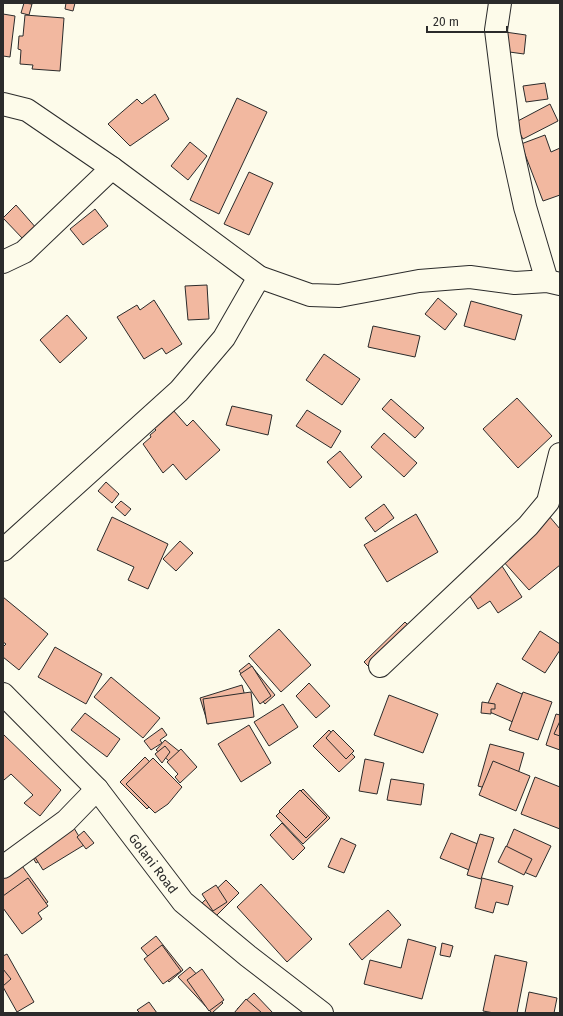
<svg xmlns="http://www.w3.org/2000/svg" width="563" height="1016" viewBox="0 0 563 1016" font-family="'Fira Sans',sans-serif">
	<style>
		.building { fill: #f2b8a0; stroke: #2b2b2b }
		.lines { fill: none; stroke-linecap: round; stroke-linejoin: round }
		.minor-casing { stroke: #2b2b2b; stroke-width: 24 }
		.minor { stroke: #fdfbea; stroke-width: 22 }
		.labels { text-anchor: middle; stroke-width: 3; stroke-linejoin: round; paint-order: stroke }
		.street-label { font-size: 13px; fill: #2b2b2b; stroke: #fdfbea }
	</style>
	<rect width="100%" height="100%" fill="#fdfbea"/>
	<g class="building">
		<path d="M24,3L32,4L29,15L21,13Z"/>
		<path d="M66,3H75L73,11L65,9Z"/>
		<path d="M3,14L15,16L10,57L3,56Z"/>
		<path d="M25,15L64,18L60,71L32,69L33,65L20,64L21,50L18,49L19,36H23Z"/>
		<path d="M505,32L526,35L524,54L502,51Z"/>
		<path d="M545,83L548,99L526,102L523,86Z"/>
		<path d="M155,94L169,119L130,146L108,124L137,99L142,104Z"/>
		<path d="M237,98L267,112L219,214L190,200Z"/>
		<path d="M550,104L558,121L523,139L514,123Z"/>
		<path d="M545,135L551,152L560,148V195L543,201L521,144Z"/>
		<path d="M190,142L207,156L188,180L171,166Z"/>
		<path d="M249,172L273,183L249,235L224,224Z"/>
		<path d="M16,205L37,229L24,240L3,218Z"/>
		<path d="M95,209L108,226L83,245L70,229Z"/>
		<path d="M207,285L209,319L188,320L185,286Z"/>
		<path d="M438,298L457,314L445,330L425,314Z"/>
		<path d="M154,300L182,344L166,354L162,348L144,359L117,317L137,305L140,310Z"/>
		<path d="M471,301L522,315L515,340L464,326Z"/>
		<path d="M67,315L87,338L60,363L40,340Z"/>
		<path d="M373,326L420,336L415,357L368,347Z"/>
		<path d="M324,354L360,379L342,405L306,380Z"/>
		<path d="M517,398L552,436L518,468L483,429Z"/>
		<path d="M391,399L424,428L415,438L382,409Z"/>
		<path d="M232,406L272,415L268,435L226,425Z"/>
		<path d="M173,410L187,426L193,420L220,450L186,480L173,464L163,473L143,444L151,437L150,435L156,430L153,427Z"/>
		<path d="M307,410L341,431L331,448L296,426Z"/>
		<path d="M384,433L417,463L404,477L371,447Z"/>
		<path d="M340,451L362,477L350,488L327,462Z"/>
		<path d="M106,482L119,494L112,503L98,491Z"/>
		<path d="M121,501L131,509L125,516L115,507Z"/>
		<path d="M384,504L394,518L375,532L365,518Z"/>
		<path d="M416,514L438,552L387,582L364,545Z"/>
		<path d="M549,516L560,529V565L529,590L502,560Z"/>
		<path d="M112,517L168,544L148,589L128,580L134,567L97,550Z"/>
		<path d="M180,541L193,553L176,571L163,559Z"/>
		<path d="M502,566L522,597L498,613L490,601L478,609L466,590Z"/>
		<path d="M3,597L48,634L19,670L3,657V647L6,644L3,642Z"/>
		<path d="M405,622L420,637L379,677L364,662Z"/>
		<path d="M279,629L311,665L281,692L249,656Z"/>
		<path d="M540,631L560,644V650L545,673L522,659Z"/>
		<path d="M55,647L102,674L86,704L38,677Z"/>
		<path d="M249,663L275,695L265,704L239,671Z"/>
		<path d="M252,666L271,696L260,704L240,674Z"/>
		<path d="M111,677L160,718L143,738L94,697Z"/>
		<path d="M309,683L330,706L316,718L296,696Z"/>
		<path d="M497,683L547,705L536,732L485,710Z"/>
		<path d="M242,685L249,711L208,724L200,698Z"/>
		<path d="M251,692L254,717L207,724L203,699Z"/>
		<path d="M523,692L552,702L538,740L509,730Z"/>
		<path d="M389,695L438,714L423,753L374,735Z"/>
		<path d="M482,702L495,704V709H491V714L481,713Z"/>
		<path d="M283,704L298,727L269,746L254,722Z"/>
		<path d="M85,713L120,739L107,757L71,730Z"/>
		<path d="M556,714L560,715V750L546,745Z"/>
		<path d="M560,721V736L554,734Z"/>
		<path d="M249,725L271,763L241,782L218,744Z"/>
		<path d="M162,728L167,735L160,740L162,743L151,750L144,741Z"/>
		<path d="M329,730L355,757L339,772L313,746Z"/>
		<path d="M333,730L354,751L346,759L326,738Z"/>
		<path d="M3,734L61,790L40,816L24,803L33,795L11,774L4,780L3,778Z"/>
		<path d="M165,740L190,760L181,771L156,750Z"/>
		<path d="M490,744L524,753L512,795L478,786Z"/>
		<path d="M165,746L170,752L162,763L155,754Z"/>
		<path d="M181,749L197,767L180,783L175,777L178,774L167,762Z"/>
		<path d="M145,757L171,784L147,809L120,782Z"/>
		<path d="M153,758L182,787L168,804L155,813L126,784Z"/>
		<path d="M365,759L384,763L377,794L359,791Z"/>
		<path d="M493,761L530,776L516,811L479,795Z"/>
		<path d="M535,777L560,787V829L521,814Z"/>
		<path d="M391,779L424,784L421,805L387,800Z"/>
		<path d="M303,789L330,818L303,844L276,816Z"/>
		<path d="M300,790L327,817L306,838L279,811Z"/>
		<path d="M282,823L305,848L293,860L270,835Z"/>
		<path d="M64,828L72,842L36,863L28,849Z"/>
		<path d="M74,828L84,845L43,870L33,854Z"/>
		<path d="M514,829L551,846L536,877L500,862Z"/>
		<path d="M84,831L94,843L86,849L77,837Z"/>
		<path d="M451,833L490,849L479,874L440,858Z"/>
		<path d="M480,834L494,838L481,879L467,875Z"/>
		<path d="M341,838L356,845L344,873L328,867Z"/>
		<path d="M506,846L532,859L524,875L498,862Z"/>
		<path d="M20,863L48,902L16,925L3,907V876Z"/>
		<path d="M28,878L48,906L38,913L42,919L22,934L3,908V896Z"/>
		<path d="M482,878L513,886L508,905L496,902L493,913L475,908Z"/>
		<path d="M226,880L239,893L215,917L202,903Z"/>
		<path d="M261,884L312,939L287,962L237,907Z"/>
		<path d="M216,885L227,902L213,911L202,894Z"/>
		<path d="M388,910L401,925L362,960L349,944Z"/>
		<path d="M156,936L183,970L169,982L141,948Z"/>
		<path d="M408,939L436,947L422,999L364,984L370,960L401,968Z"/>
		<path d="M442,943L453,946L450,957L440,955Z"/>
		<path d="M162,945L181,971L163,984L144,959Z"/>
		<path d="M7,954L34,1002L17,1012L3,987V956Z"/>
		<path d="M495,955L527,962L517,1013H494L483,1011Z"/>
		<path d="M190,967L223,1003L212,1013L178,977Z"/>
		<path d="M3,969L11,979L3,986Z"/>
		<path d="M202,969L224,1000L209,1011L187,980Z"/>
		<path d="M529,992L557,998L554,1013H525Z"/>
		<path d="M254,993L273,1013H241L237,1009Z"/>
		<path d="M246,999L262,1013H234Z"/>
		<path d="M149,1002L157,1013H140L137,1010Z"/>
	</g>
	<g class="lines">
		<defs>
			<g id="minor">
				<path d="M500,3L496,30L509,134L525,207L547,281"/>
				<path d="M3,104L27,110L112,168L259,277L310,295L339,296L419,281L470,277L515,283L547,281L560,284"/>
				<path d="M3,262L24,252L112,168"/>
				<path d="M3,550L179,391L224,338L259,277"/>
				<path d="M380,666L528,526L548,502L560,454"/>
				<path id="s1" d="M3,694L97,789L183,902L248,956L322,1013"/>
				<path d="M3,867L66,821L97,789"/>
			</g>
		</defs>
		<use href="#minor" class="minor-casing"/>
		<use href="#minor" class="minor"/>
	</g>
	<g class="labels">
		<g class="street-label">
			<text dy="5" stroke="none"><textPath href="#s1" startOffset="227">Golani Road</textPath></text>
		</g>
	</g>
	<rect width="563" height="1016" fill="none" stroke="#2b2b2b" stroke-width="8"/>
	<path d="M427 26v6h80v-6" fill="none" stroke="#2b2b2b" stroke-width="2"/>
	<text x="433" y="26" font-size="12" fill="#2b2b2b" stroke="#fdfbea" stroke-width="3" paint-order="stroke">20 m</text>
</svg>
